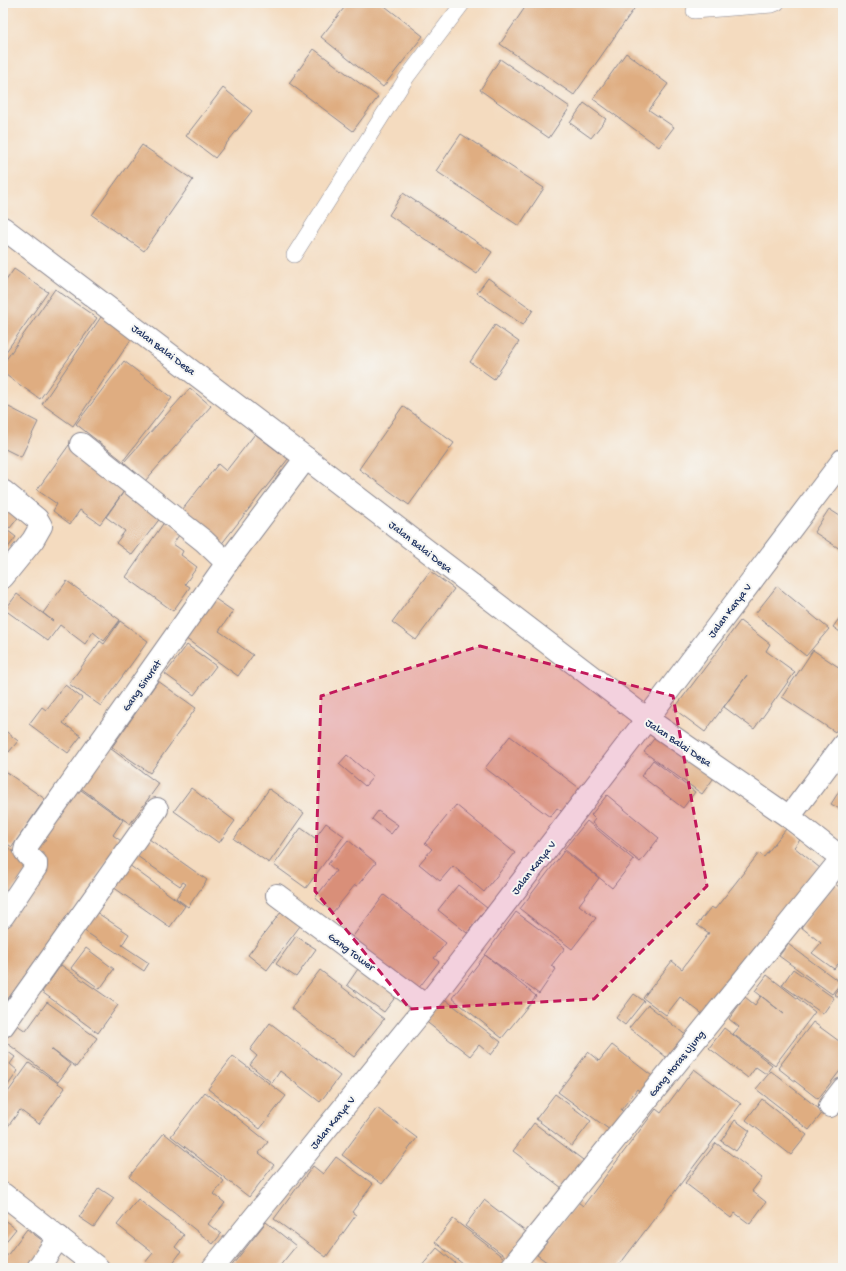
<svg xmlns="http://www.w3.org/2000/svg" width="846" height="1271" viewBox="0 0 846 1271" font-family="'Gochi Hand',sans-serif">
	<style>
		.building { fill: #dfad81 }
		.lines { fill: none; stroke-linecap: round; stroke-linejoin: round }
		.lane-casing { stroke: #88858e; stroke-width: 16 }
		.street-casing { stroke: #88858e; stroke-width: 24 }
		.lane { stroke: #fff; stroke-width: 15 }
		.street { stroke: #fff; stroke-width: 22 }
		.marked { fill: #c2185b; fill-opacity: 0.2; stroke: #c2185b; stroke-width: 3; stroke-dasharray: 8 5; stroke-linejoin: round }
		.labels { text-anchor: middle; stroke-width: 4; stroke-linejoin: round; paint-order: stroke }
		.street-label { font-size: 11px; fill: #1b2f5e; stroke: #f6f6f2 }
	</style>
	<rect width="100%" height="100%" fill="#f6f6f2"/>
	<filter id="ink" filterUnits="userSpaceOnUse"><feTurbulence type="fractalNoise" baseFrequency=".025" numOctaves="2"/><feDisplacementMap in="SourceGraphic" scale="8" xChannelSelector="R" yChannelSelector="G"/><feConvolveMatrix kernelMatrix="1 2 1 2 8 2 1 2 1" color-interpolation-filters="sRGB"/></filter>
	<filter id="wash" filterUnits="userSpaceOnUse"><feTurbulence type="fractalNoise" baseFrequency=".012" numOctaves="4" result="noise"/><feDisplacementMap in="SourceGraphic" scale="16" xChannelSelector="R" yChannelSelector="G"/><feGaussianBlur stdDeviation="0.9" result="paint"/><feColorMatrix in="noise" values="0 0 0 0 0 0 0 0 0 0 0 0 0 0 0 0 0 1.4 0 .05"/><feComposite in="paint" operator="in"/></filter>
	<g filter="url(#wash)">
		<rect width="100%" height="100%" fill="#f4dbbf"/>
		<g id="blocks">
			<g class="building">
				<path d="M348,3H381L423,36L383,87L321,37Z"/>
				<path d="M528,3H638L574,95L500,44Z"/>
				<path d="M314,49L378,97L353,131L289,83Z"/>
				<path d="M626,53L668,84L649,110L674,127L659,147L593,99Z"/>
				<path d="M500,59L570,107L549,138L480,90Z"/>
				<path d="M223,88L252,111L215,158L186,136Z"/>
				<path d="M584,103L606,119L591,138L570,123Z"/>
				<path d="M461,134L544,188L519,226L436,171Z"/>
				<path d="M142,145L193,180L144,251L92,215Z"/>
				<path d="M403,193L492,252L477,274L389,215Z"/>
				<path d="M14,269L48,292L3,356V285Z"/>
				<path d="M488,278L533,310L523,325L477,293Z"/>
				<path d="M55,289L97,318L40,399L3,373V364Z"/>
				<path d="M105,311L136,332L73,426L42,404Z"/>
				<path d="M495,325L519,342L494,379L470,362Z"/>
				<path d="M124,361L172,398L123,461L76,424Z"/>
				<path d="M190,388L211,406L145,481L124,462Z"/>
				<path d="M3,404L38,422L21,457L3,448Z"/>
				<path d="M403,406L454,443L409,505L359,469Z"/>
				<path d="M255,434L288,459L220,546L179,514L218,464L226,471Z"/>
				<path d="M69,445L127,487L100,524L80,510L70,524L53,511L57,504L37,490Z"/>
				<path d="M125,490L161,517L132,555L116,543L125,531L106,517Z"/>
				<path d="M3,492L25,509L10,528L3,523Z"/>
				<path d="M829,509L843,518V551L814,532Z"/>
				<path d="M165,521L181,532L173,544L183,551L181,555L197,567L185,584L190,587L173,611L126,577Z"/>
				<path d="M3,527L16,537L3,554Z"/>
				<path d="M430,571L454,589L416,640L392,622Z"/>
				<path d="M67,581L120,620L104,641L93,632L85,644L60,625L48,641L5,610L17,594L53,621L43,613Z"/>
				<path d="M777,586L829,629L806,656L755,614Z"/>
				<path d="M214,598L233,611L219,631L253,655L238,676L185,638Z"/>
				<path d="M843,613V634L833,627Z"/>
				<path d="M120,621L148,641L101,706L69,684L100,641L104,644Z"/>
				<path d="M740,621L770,644L766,651L795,672L754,729L724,707L747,675L705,732L674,709Z"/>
				<path d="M187,645L216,666L194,695L165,674Z"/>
				<path d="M813,650L843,670V720L835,732L782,697Z"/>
				<path d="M158,681L196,708L150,773L112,747Z"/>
				<path d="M65,685L82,698L63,723L81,736L68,753L29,724L42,707L46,710Z"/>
				<path d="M3,729L18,741L9,752L3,748Z"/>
				<path d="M659,732L716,775L702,794L644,752Z"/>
				<path d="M510,736L582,790L564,813L557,808L550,817L485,768Z"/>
				<path d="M107,746L159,784L130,824L78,786Z"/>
				<path d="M347,755L373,777L365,786L339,764Z"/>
				<path d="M653,760L695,792L683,808L641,776Z"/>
				<path d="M3,770L45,799L12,847L3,841Z"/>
				<path d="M74,785L123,820L113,835L121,841L3,1006V923L46,862L28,849Z"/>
				<path d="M843,785V811L831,804Z"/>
				<path d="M191,788L235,821L219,843L174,811Z"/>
				<path d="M269,789L304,813L269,863L234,839Z"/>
				<path d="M607,795L659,838L640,862L592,823L595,819L591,815Z"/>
				<path d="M456,805L515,853L484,892L453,866L440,881L419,864L432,849L425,843Z"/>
				<path d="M378,811L398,825L391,834L372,819Z"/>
				<path d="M587,821L634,860L612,888L564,849Z"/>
				<path d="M326,823L344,836L306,888L274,865L301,828L315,838Z"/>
				<path d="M786,829L800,840L794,847L820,868L709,1019L680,997L666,1015L643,998L672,961L682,969L709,933L697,925L711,907L715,909L759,853L764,857Z"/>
				<path d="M149,839L207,880L188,907L176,898L186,884L183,882L180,886L137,856Z"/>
				<path d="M348,840L376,863L357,886L355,885L333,912L315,898L336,871L328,864Z"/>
				<path d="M3,844L31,865L3,904Z"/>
				<path d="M564,851L599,878L579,905L596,918L572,949L520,909Z"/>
				<path d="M129,865L185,906L170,927L113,887Z"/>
				<path d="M834,883L843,890V958L834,969L812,953L821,943L801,927Z"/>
				<path d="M458,885L487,908L467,933L438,910Z"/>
				<path d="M384,895L446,943L434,958L439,962L414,994L348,943Z"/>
				<path d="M96,912L129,934L122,945L149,963L144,971L83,930Z"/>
				<path d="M281,912L300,926L267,970L248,955Z"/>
				<path d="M516,912L565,948L551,966L556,969L539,994L485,955Z"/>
				<path d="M296,936L316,949L296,977L276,964Z"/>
				<path d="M788,944L841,983L832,994L779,956Z"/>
				<path d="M86,948L114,969L100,989L71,968Z"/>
				<path d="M485,955L536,996L502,1038L452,998Z"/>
				<path d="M362,963L400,991L384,1012L347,985Z"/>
				<path d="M61,965L118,1005L98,1033L42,992Z"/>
				<path d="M793,969L834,998L823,1014L782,985Z"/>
				<path d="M320,970L384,1019L354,1057L291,1008Z"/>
				<path d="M767,975L815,1012L775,1065L733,1034L739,1027L729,1019L745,997L755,1005L761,996L784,1014L755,991Z"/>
				<path d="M843,982V1001L834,994Z"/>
				<path d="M634,994L644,1001L625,1025L616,1018Z"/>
				<path d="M442,997L501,1042L491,1055L479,1045L470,1056L424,1020Z"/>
				<path d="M47,1002L97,1038L76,1067L51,1049L71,1065L58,1082L3,1040V1037L14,1023L26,1031Z"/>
				<path d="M648,1005L693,1041L675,1064L629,1028Z"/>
				<path d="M813,1022L843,1044V1067L818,1099L778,1068Z"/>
				<path d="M270,1023L340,1076L320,1102L280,1071L272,1083L250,1065L257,1056L250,1050Z"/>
				<path d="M724,1028L772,1065L766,1074L756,1067L748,1078L709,1048Z"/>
				<path d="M612,1045L656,1079L644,1095L637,1089L621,1110L628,1115L614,1133L558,1092L588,1052L599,1061Z"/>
				<path d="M3,1048L15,1057L10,1064L18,1071L3,1092Z"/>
				<path d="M233,1056L286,1096L260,1129L208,1089Z"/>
				<path d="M29,1063L65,1088L39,1124L20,1110L6,1129L3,1127V1099Z"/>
				<path d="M694,1069L741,1104L617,1268H555L537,1255L578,1202L583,1206L656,1109L661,1113Z"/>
				<path d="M771,1071L823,1112L809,1130L756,1089Z"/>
				<path d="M205,1092L268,1142L259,1153L274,1165L249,1197L171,1136Z"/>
				<path d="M555,1094L591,1121L572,1146L536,1119Z"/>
				<path d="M762,1099L807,1135L791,1155L746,1120Z"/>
				<path d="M377,1108L417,1138L382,1184L342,1155Z"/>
				<path d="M735,1120L750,1131L736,1151L721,1141Z"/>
				<path d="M534,1123L591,1166L570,1194L513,1151Z"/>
				<path d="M164,1133L224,1181L214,1194L225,1203L208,1224L221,1234L213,1244L129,1177Z"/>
				<path d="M716,1143L762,1178L752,1191L766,1202L750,1224L735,1213L731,1218L685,1183Z"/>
				<path d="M336,1157L373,1184L352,1212L356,1215L326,1257L274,1219L313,1166L323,1174Z"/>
				<path d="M99,1188L114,1198L94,1227L79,1217Z"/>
				<path d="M138,1199L184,1235L175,1247L181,1252L169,1268H150L144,1264L153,1253L117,1225Z"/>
				<path d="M484,1200L534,1238L514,1263L465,1226Z"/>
				<path d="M3,1219L16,1229L3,1245Z"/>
				<path d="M453,1219L508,1261L503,1268H468L435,1242Z"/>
				<path d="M266,1222L296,1246L278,1268H230Z"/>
				<path d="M27,1229L51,1247L35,1268H3V1261Z"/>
				<path d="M437,1248L461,1268H420Z"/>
			</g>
		</g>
	</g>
	<g filter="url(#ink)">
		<use href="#blocks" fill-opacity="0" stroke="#88858e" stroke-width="1"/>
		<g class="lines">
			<defs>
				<g id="lane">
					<path d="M694,11L772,5L777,3"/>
					<path d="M294,255L407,77L463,3"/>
				</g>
				<g id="street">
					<path d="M3,228L306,458L647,719L789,817L843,859"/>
					<path d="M81,444L204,541L227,563"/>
					<path d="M3,491L37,519L41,526L33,540L3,577"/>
					<path d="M789,817L843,745"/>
					<path d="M277,895L426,1006"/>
					<path d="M3,916L36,867V863L28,855L25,851L26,847L227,563L306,458"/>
					<path d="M3,1026L157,809"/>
					<path d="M830,1106L843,1089"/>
					<path d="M3,1194L98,1268"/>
					<path d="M38,1268L59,1237"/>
					<path d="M213,1268L426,1006L647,719L843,460"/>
					<path d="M511,1268L842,858"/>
				</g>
			</defs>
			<use href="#lane" class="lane-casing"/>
			<use href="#street" class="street-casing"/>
			<use href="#lane" class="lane"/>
			<use href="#street" class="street"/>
		</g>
	</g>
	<path class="marked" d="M480,646L673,696L707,886L594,999L410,1009L315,891L321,696Z"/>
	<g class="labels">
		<g class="street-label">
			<text transform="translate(164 349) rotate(37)" y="4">Jalan Balai Desa</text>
			<text transform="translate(421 546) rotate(38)" y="4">Jalan Balai Desa</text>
			<text transform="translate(729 610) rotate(-53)" y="4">Jalan Karya V</text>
			<text transform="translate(141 685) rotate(-55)" y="4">Gang Sinurat</text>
			<text transform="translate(679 742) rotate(34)" y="4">Jalan Balai Desa</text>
			<text transform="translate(533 867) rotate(-52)" y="4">Jalan Karya V</text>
			<text transform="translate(352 951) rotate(37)" y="4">Gang Tower</text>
			<text transform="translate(676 1063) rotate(-51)" y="4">Gang Horas Ujung</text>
			<text transform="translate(332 1122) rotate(-51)" y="4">Jalan Karya V</text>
		</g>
	</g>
	<rect width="846" height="1271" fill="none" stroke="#f6f6f2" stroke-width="16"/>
</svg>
